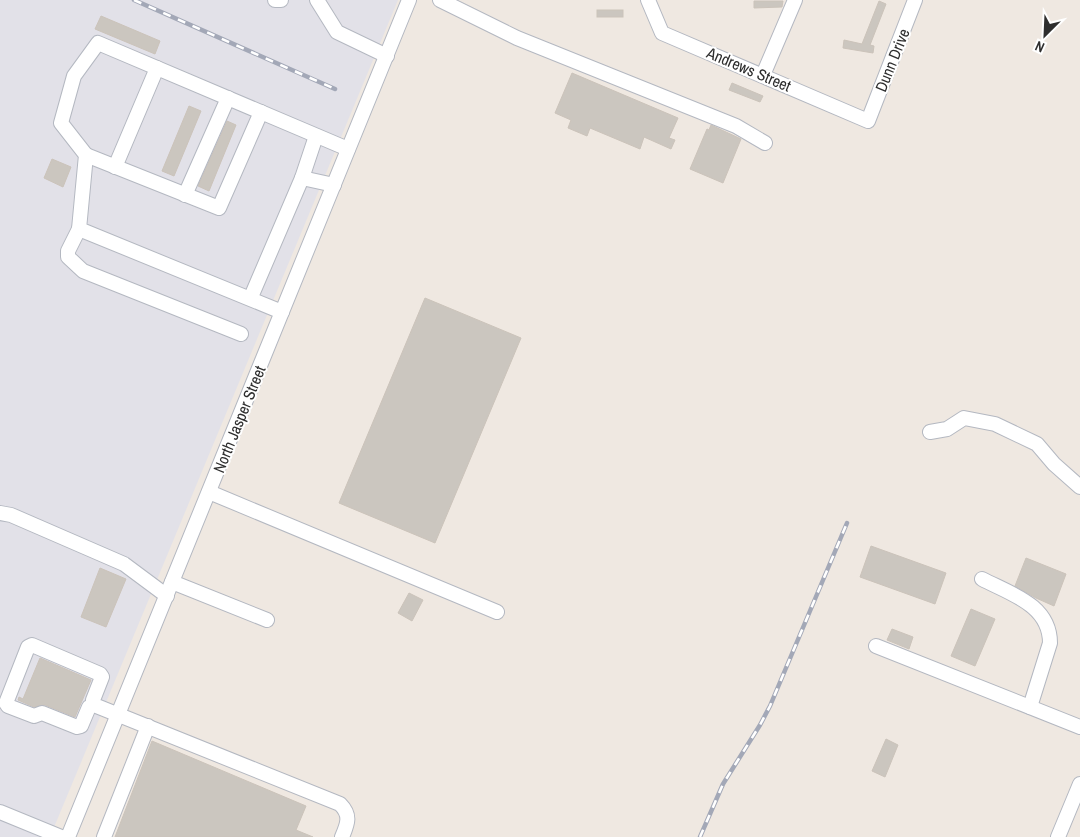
<svg xmlns="http://www.w3.org/2000/svg" width="1080" height="837" viewBox="0 0 1080 837" font-family="'Archivo Narrow',sans-serif">
	<style>
		.industrial { fill: #e2e1e8 }
		.building { fill: #cbc6bf; stroke: #cbc3ba }
		.lines { fill: none; stroke-linecap: round; stroke-linejoin: round }
		.minor-casing { stroke: #b4b8c1; stroke-width: 16 }
		.minor { stroke: #fff; stroke-width: 14 }
		.rail-casing { stroke: #a3a8b7; stroke-width: 4.5 }
		.rail { stroke: #fff; stroke-width: 2.5; stroke-dasharray: 8; stroke-linecap: butt }
		.labels { text-anchor: middle; stroke-width: 4; stroke-linejoin: round; paint-order: stroke }
		.street-label { font-size: 16px; fill: #2e2e2e; stroke: #fff }
	</style>
	<rect width="100%" height="100%" fill="#efe8e1"/>
	<path class="industrial" d="M0,0H398L50,837H0Z"/>
	<g class="building">
		<path d="M754,1H783L782,7L754,8Z"/>
		<path d="M879,1L886,4L870,45L874,46L873,53L843,48L844,40L862,44Z"/>
		<rect x="597" y="10" width="26" height="7"/>
		<path d="M101,16L160,41L155,54L95,29Z"/>
		<path d="M572,73L678,118L669,138L675,140L671,149L644,137L640,149L590,128L587,136L568,128L571,120L555,113Z"/>
		<path d="M732,83L763,96L760,102L729,90Z"/>
		<path d="M189,106L201,111L174,176L162,171Z"/>
		<path d="M227,121L236,125L209,191L198,186Z"/>
		<path d="M711,125L741,139L723,183L690,169L707,129L709,130Z"/>
		<path d="M52,159L71,167L63,187L44,178Z"/>
		<path d="M425,298L521,338L435,543L339,503Z"/>
		<path d="M871,546L946,573L935,604L860,577Z"/>
		<path d="M1026,558L1066,574L1054,606L1036,598L1015,586Z"/>
		<path d="M100,568L126,579L106,627L81,617Z"/>
		<path d="M409,593L423,600L412,621L398,613Z"/>
		<path d="M971,609L995,619L975,666L951,656Z"/>
		<path d="M892,629L913,637L909,649L887,640Z"/>
		<path d="M40,658L91,680L75,717L45,705L34,707L18,700L19,697L23,699Z"/>
		<path d="M886,739L898,745L885,777L872,771Z"/>
		<path d="M152,741L306,806L296,830L313,837H115Z"/>
	</g>
	<g class="lines">
		<defs>
			<g id="minor">
				<path d="M275,0H281"/>
				<path d="M317,0L337,32L387,56"/>
				<path d="M440,0L517,38L736,126L765,143"/>
				<path d="M648,0L662,33L868,121L915,0"/>
				<path d="M763,75L795,0"/>
				<path d="M86,155L219,208L261,112"/>
				<path d="M115,167L157,68"/>
				<path d="M302,178L316,136"/>
				<path d="M185,195L228,98"/>
				<path d="M79,229L68,251V257L83,271L241,334"/>
				<path d="M251,297L302,178L334,185"/>
				<path d="M282,312L79,229L86,155L61,123L74,76L98,43L348,149"/>
				<path d="M930,432L947,429L964,418L995,424L1037,444L1054,464L1080,487"/>
				<path d="M209,492L497,612"/>
				<path d="M0,513L11,515L124,564L167,596"/>
				<path d="M982,579C1011,594 1050,605 1050,643L1030,707"/>
				<path d="M172,582L267,620"/>
				<path d="M876,646L1080,727"/>
				<path d="M94,705L89,707L81,726L77,727L42,713L34,716L8,706L6,703L28,647L32,645L100,674L102,677L93,700L94,705L340,804C351,815 348,823 342,837"/>
				<path d="M0,812L61,837"/>
				<path d="M68,837L409,0"/>
				<path d="M104,837L148,726"/>
				<path d="M1058,837L1080,784"/>
			</g>
		</defs>
		<use href="#minor" class="minor-casing"/>
		<use href="#minor" class="minor"/>
		<defs>
			<g id="rail">
				<path d="M134,0L335,89"/>
				<path d="M700,837L723,784L760,725L770,706L847,523"/>
			</g>
		</defs>
		<use href="#rail" class="rail-casing"/>
		<use href="#rail" class="rail"/>
	</g>
	<g class="labels">
		<g class="street-label">
			<text transform="translate(892 60) rotate(-68)" y="6">Dunn Drive</text>
			<text transform="translate(749 69) rotate(23)" y="6">Andrews Street</text>
			<text transform="translate(239 419) rotate(-68)" y="6">North Jasper Street</text>
		</g>
	</g>
	<g transform="translate(1045 35) rotate(204)" stroke="#ffffff" stroke-width="4" paint-order="stroke">
	<path d="M0-4L9 19L0 12L-9 19Z" fill="#2e2e2e"/>
	<text y="-8" font-size="14" font-weight="bold" text-anchor="middle" fill="#2e2e2e">N</text>
	</g>
</svg>
